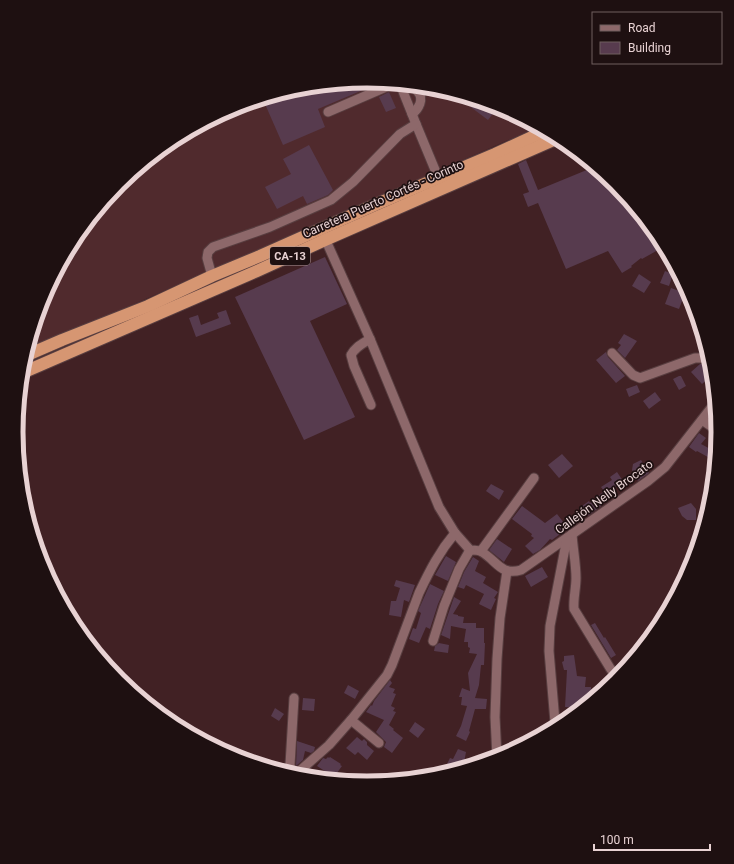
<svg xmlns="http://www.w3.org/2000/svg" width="734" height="864" viewBox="0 0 734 864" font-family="Roboto,sans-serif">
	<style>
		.built { fill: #502a2d }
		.building { fill: #573b4e }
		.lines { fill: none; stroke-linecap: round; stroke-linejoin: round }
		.minor-casing { stroke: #583e40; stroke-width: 11 }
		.highway-casing { stroke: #583e40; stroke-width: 14 }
		.minor { stroke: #8d686a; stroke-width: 9 }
		.highway { stroke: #d69672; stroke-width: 12 }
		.labels { text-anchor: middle; stroke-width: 3.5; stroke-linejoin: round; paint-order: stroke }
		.shield { fill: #1e1011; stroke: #ab9899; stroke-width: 1 }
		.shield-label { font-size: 11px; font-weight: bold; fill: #e8d2d3 }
		.street-label { font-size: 12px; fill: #e8d2d3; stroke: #1e1011 }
		.rim { fill: none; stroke: #e8d2d3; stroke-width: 5 }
	</style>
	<rect width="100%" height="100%" fill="#412124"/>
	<path class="built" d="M367,81L436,88L502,108L538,127L27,351L43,297L75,237L119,184L172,140L233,108L299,88Z"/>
	<g class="building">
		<path d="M367,81L382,82L318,109L325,127L283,145L265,104L283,96L282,93L299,88L323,85V87L330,85Z"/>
		<path d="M421,86L436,88L440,89L435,97Z"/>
		<path d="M389,92L396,108L386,112L379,97Z"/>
		<path d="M468,98H470L498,107L488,120L464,102Z"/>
		<path d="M309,145L333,190L328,195L307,204L303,196L277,209L265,187L291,174L283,159Z"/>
		<path d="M526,160L538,190L594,167L615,184L654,231L648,234L658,250L642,259L641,258L631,266L632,267L622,273L608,251L566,269L538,203L528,207L523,194L529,192L518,164Z"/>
		<path d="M325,257L347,304L310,321L355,417L304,440L235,297Z"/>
		<path d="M665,271L673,274L669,286L660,283Z"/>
		<path d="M639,274L651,282L644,293L632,286Z"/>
		<path d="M671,288L685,293L679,309L665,304Z"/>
		<path d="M226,310L231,324L196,337L189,318L198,315L201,325L219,318L217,313Z"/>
		<path d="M624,334L637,341L625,358L617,350L621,345L618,343Z"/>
		<path d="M606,352L608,357L625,376L616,383L596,360Z"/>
		<path d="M700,364H704L712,373V375L702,384L691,372Z"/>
		<path d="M679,376H681L686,386L679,390L673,379Z"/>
		<path d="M637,385L640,392L629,397L626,389Z"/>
		<path d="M655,392L661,400L649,409L643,401Z"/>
		<path d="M699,433L706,438L701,444L716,452L715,461L697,451L696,452L689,447Z"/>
		<path d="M562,454L573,466L559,478L548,465Z"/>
		<path d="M641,460L647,469L649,473L638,481L632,470L633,464Z"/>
		<path d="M617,472L623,481L613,489L615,492L606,499L607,500L600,507L588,516L582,506L589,501L590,503L604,491L601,487L612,480L610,477Z"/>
		<path d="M491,484L504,491L499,500L486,491Z"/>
		<path d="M691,503L696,509V520H687L682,516L678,508Z"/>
		<path d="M522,506L545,523L557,514L568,528L552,540L550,539L540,550L533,554L525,546L534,538L531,536L532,534L512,519Z"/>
		<path d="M497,539L512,549L504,562L489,550Z"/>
		<path d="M446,556L456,562L448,581L435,575Z"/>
		<path d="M473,557L479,561L475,571L486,577L483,583L498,592L494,598L496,599L491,610L479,604L484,594L466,585L464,589L458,587L464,572Z"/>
		<path d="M542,567L548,577L531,587L525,576Z"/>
		<path d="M396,580L415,585L409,602L404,600L401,617L389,615L391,601H396L400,588L394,586Z"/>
		<path d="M430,584L444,591L438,604L430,629L426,627L419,643L409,639L413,628L416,629L421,613L418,611Z"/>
		<path d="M454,597L461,601L453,614L458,615V616L464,617L463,623H476V628H484V643H485L484,665H481L479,685L475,698L487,699L486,709H475L469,731L470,732L466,741L456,736L461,726L467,706L461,705L462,697H459L462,688L470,691L468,673L477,654L469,653L470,648L468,647V642H464L466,629L451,626L450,639L441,635Z"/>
		<path d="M595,623L604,638L605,637L616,655L611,658L591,625Z"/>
		<path d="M439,643L449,645L448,653L434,651L435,646Z"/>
		<path d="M574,655L577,676L586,677L585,687H591V700L587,703H580L579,708L565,707L567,670H564L562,662L564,661V656Z"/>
		<path d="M390,680L392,683L389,687L395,689L393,693L396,694L391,706L395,708L393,711L396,712L389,725L394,729L393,730L403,738L392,753L384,747L386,742L376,732L384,720L366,712L371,705L372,706L374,701Z"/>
		<path d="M348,685L359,691L355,699L344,693Z"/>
		<path d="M303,698L315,699L314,711L302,710Z"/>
		<path d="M275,708L284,714L279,721L271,716Z"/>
		<path d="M415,722L425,729L418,738L409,731Z"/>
		<path d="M357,737L362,741L364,739L367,742V745L374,751L367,760L358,752L355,755L346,748Z"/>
		<path d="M297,741L315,747L314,751L311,753L305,751L303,760L296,766Z"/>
		<path d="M458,749L466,752L463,768L442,774L450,758L453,759Z"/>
		<path d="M328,757L329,758L330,757L341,764L340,765L342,766L334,777L317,766L323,758L326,759Z"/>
	</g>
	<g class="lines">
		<defs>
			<g id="minor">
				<path d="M400,84L416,124L438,177"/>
				<path d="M410,85C412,87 416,89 418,92C424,99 419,109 412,114"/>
				<path d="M328,112L393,84"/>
				<path d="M323,234L370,339L439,507L455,533L470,550C474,550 479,550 482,552C497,561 501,576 521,570L648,481L665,467L715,403"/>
				<path d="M212,276L207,258L208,252L213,247L270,227L331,200L353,182L400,134L416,124"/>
				<path d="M370,339C362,344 355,347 351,355L354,366L371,405"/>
				<path d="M706,346L707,358"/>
				<path d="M612,353L633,375L640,378L695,358H707L710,359"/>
				<path d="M702,420L718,431"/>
				<path d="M572,534C573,549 576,564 576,578C576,589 573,599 574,609L610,668L617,678"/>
				<path d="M481,551L534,478"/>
				<path d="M433,641L444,606L459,569L470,550"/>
				<path d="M351,720L379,743"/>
				<path d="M555,728V722L549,651L550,626L567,538"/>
				<path d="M497,758L495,717L497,659L500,618L507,571"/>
				<path d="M291,774L290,765L294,698"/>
				<path d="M295,775L329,745L351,720L387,675L392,665L419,593C430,570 439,552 455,533"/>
			</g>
			<g id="highway">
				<path d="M25,356L62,340L148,306L212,276L260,256L377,204L495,154L545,131"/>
				<path d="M22,373L257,271L325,240L558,138"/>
			</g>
		</defs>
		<use href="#minor" class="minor-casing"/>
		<use href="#highway" class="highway-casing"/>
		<use href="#minor" class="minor"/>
		<use href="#highway" class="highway"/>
	</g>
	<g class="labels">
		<rect class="shield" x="270" y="247" width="40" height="18" rx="3"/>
		<g class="shield-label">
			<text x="290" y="260">CA-13</text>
		</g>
		<g class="street-label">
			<text transform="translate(383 199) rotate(-24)" y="4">Carretera Puerto Cortés - Corinto</text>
			<text transform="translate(604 497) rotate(-36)" y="4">Callejón Nelly Brocato</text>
		</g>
	</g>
	<path d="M0 0H734V864H0ZM23 432a344 344 0 1 1 688 0a344 344 0 1 1-688 0Z" fill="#1e1011" fill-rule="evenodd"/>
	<path class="rim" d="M23 432a344 344 0 1 1 688 0a344 344 0 1 1-688 0Z"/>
	<rect x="592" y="12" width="130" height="52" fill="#1e1011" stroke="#6f5e5f"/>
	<rect x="600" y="25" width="20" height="6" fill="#8d686a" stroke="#6f5e5f"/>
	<text x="628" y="32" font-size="12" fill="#e8d2d3">Road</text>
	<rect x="600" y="42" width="20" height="12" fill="#573b4e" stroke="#6f5e5f"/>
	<text x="628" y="52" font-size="12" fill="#e8d2d3">Building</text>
	<path d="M594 844v6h116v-6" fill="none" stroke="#e8d2d3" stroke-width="2"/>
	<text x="600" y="844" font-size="12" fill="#e8d2d3" stroke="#1e1011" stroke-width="3" paint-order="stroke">100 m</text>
</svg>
